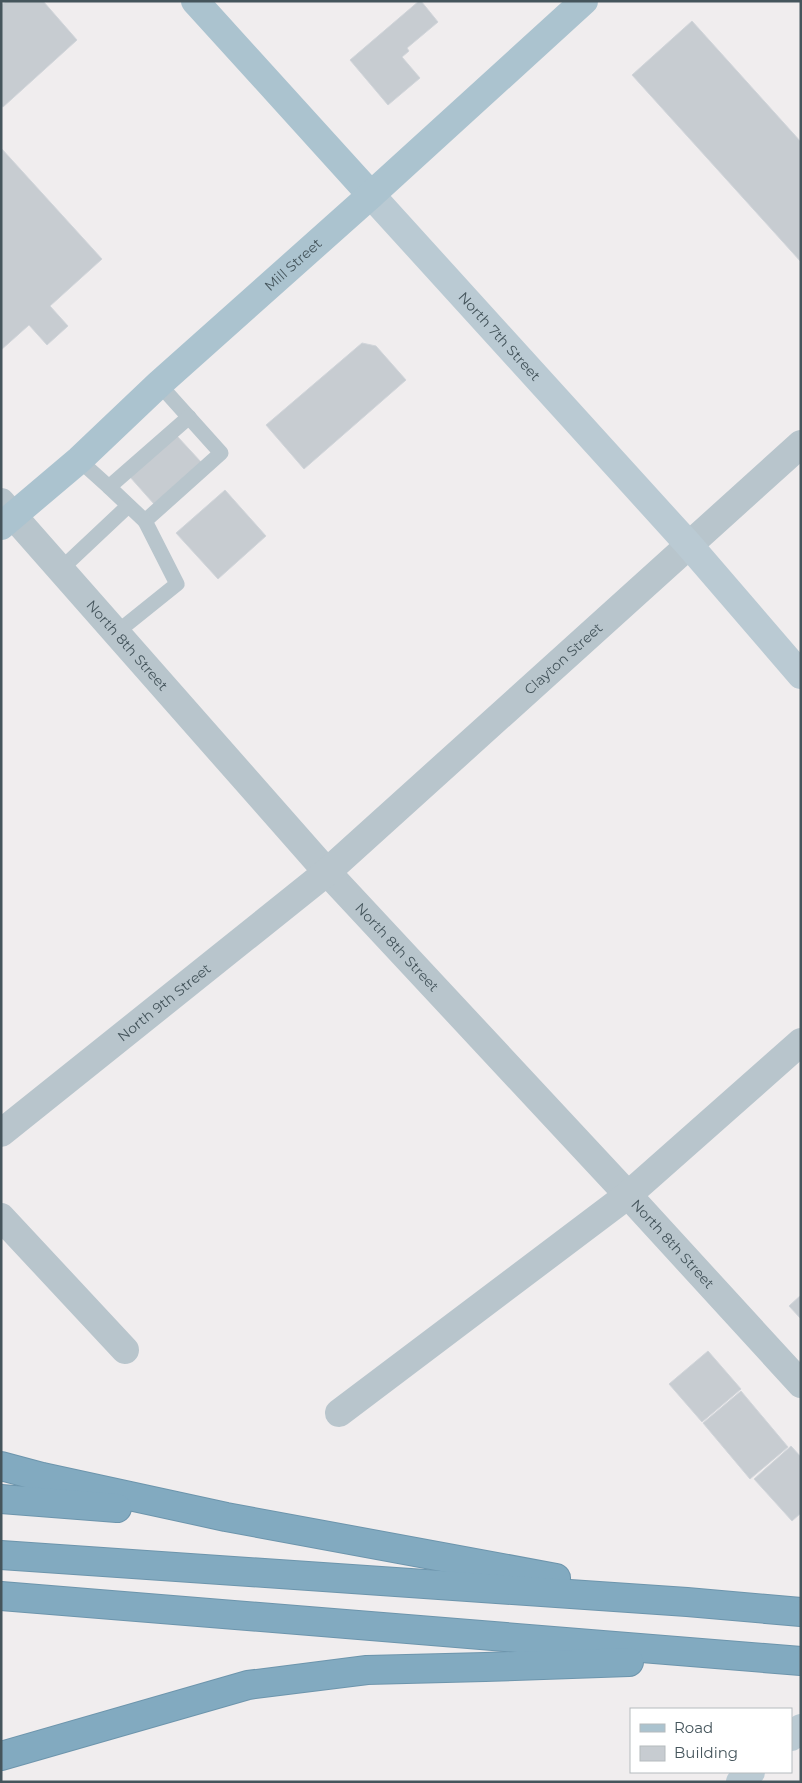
<svg xmlns="http://www.w3.org/2000/svg" width="802" height="1783" viewBox="0 0 802 1783" font-family="Montserrat,sans-serif">
	<style>
		.building { fill: #c7ccd1; stroke: #d1d5da }
		.lines { fill: none; stroke-linecap: round; stroke-linejoin: round }
		.highway-casing { stroke: #6d95ac; stroke-width: 30 }
		.lane { stroke: #b8c5cc; stroke-width: 15 }
		.street { stroke: #b8c5cc; stroke-width: 28 }
		.secondary { stroke: #bacad3; stroke-width: 28 }
		.primary { stroke: #abc3cf; stroke-width: 28 }
		.highway { stroke: #82aac0; stroke-width: 28 }
		.labels { text-anchor: middle; stroke-width: 5; stroke-linejoin: round; paint-order: stroke }
		.street-label { font-size: 14px; fill: #45555c; stroke: #fff }
	</style>
	<rect width="100%" height="100%" fill="#f0edee"/>
	<g class="building">
		<path d="M6,1H43L77,40L3,107L1,106V5Z"/>
		<path d="M419,1H421L438,22L407,48L409,51L402,57L420,78L388,105L350,60Z"/>
		<path d="M692,21L801,142V262L632,75Z"/>
		<path d="M1,148L102,259L50,306L68,326L47,345L29,325L1,350Z"/>
		<path d="M362,343L376,346L406,380L304,469L266,425Z"/>
		<path d="M177,436L201,462L154,504L130,477Z"/>
		<path d="M225,490L266,536L218,579L176,533Z"/>
		<path d="M801,1295V1319L789,1306Z"/>
		<path d="M708,1351L741,1389L702,1422L669,1384Z"/>
		<path d="M741,1391L788,1447L750,1479L703,1423Z"/>
		<path d="M791,1446L801,1457V1513L792,1521L754,1479Z"/>
	</g>
	<g class="lines">
		<defs>
			<g id="highway">
				<path d="M1,1466L42,1477L226,1517L556,1578"/>
				<path d="M1,1499L117,1508"/>
				<path d="M1,1555L687,1602L801,1612"/>
				<path d="M1,1596L801,1661"/>
				<path d="M1,1756L248,1685L367,1670L485,1667L629,1662"/>
			</g>
		</defs>
		<use href="#highway" class="highway-casing"/>
		<g class="lane">
			<path d="M79,460L109,487L145,521L221,453L159,384"/>
			<path d="M109,487L189,417"/>
			<path d="M60,570L128,506"/>
			<path d="M116,633L177,584L145,521"/>
		</g>
		<g class="street">
			<path id="s1" d="M1,502L327,872L628,1195L801,1384"/>
			<path id="s2" d="M1,1133L327,872L801,444"/>
			<path d="M1,1217L125,1350"/>
			<path d="M339,1413L628,1195L801,1042"/>
		</g>
		<g class="secondary">
			<path id="s3" d="M371,195L689,545L801,675"/>
			<path d="M791,1737L801,1728"/>
			<path d="M740,1782L751,1772"/>
		</g>
		<g class="primary">
			<path d="M195,1L371,195"/>
			<path id="s4" d="M1,526L79,460L159,384L371,195L584,1"/>
		</g>
		<use href="#highway" class="highway"/>
	</g>
	<g class="labels">
		<g class="street-label">
			<text dy="5" stroke="none"><textPath href="#s4" startOffset="392">Mill Street</textPath></text>
			<text dy="5" stroke="none"><textPath href="#s3" startOffset="191">North 7th Street</textPath></text>
			<text dy="5" stroke="none"><textPath href="#s1" startOffset="191">North 8th Street</textPath></text>
			<text dy="5" stroke="none"><textPath href="#s2" startOffset="736">Clayton Street</textPath></text>
			<text dy="5" stroke="none"><textPath href="#s1" startOffset="596">North 8th Street</textPath></text>
			<text dy="5" stroke="none"><textPath href="#s2" startOffset="209">North 9th Street</textPath></text>
			<text dy="5" stroke="none"><textPath href="#s1" startOffset="1001">North 8th Street</textPath></text>
		</g>
	</g>
	<rect width="802" height="1783" fill="none" stroke="#45555c" stroke-width="5"/>
	<rect x="630" y="1708" width="162" height="65" fill="#ffffff" stroke="#b5bbbe"/>
	<rect x="640" y="1724" width="25" height="8" fill="#abc3cf" stroke="#b5bbbe"/>
	<text x="674" y="1733" font-size="15" fill="#45555c">Road</text>
	<rect x="640" y="1746" width="25" height="15" fill="#c7ccd1" stroke="#b5bbbe"/>
	<text x="674" y="1758" font-size="15" fill="#45555c">Building</text>
</svg>
